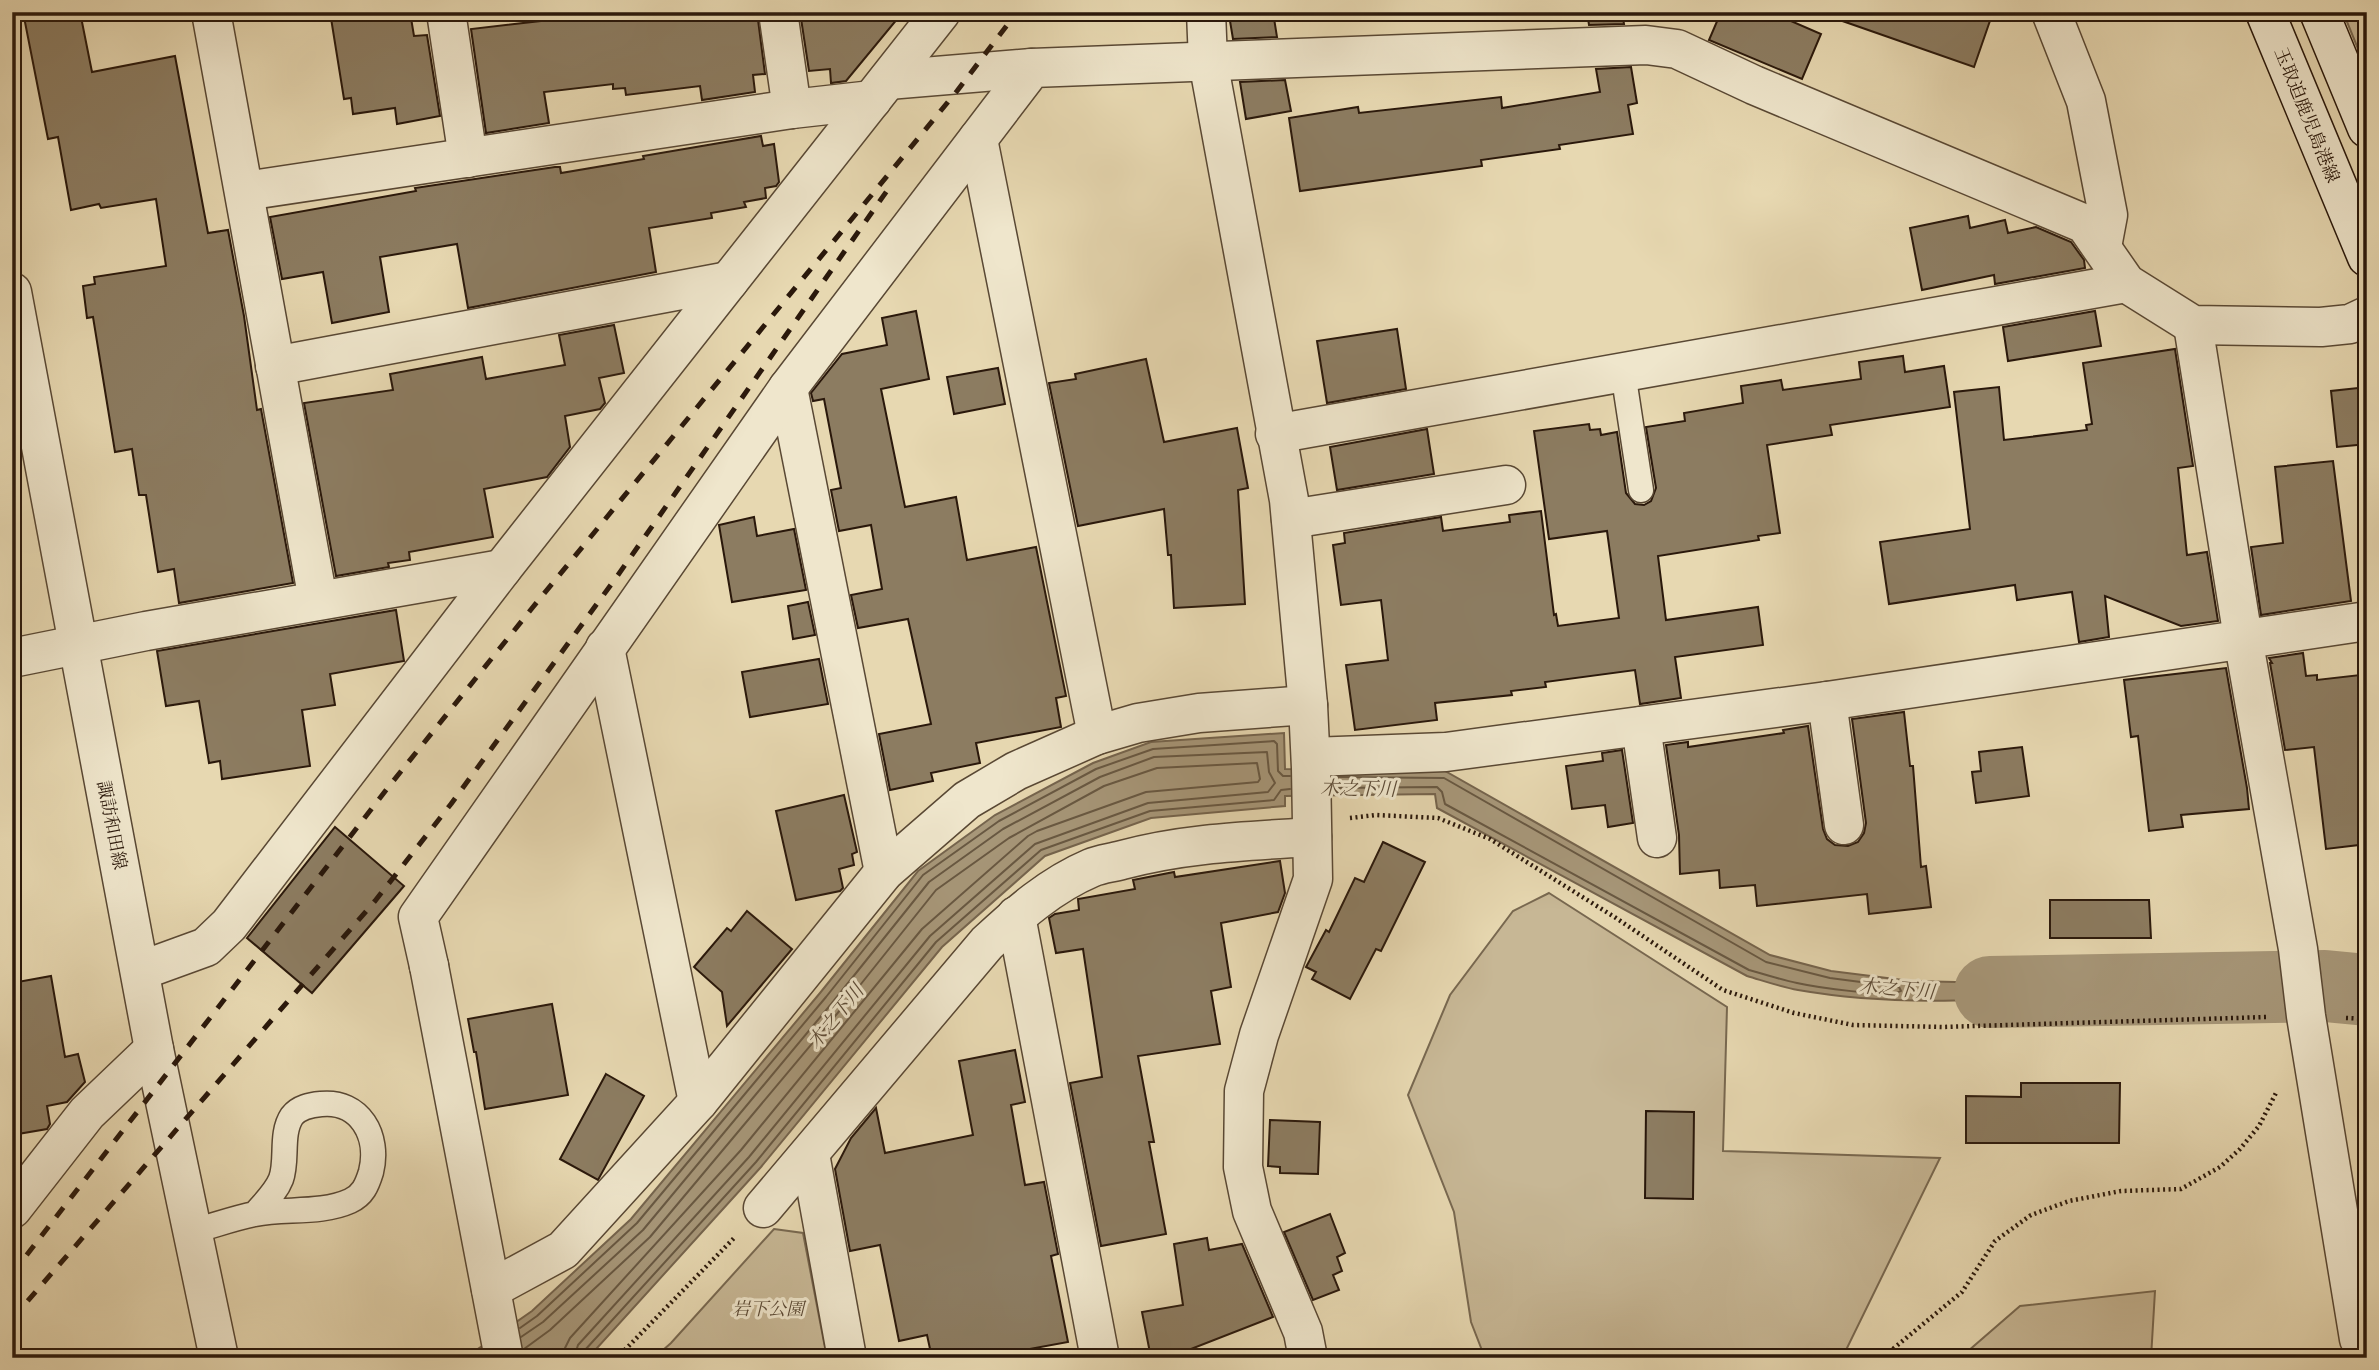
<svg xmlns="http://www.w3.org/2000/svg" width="2379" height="1370" viewBox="0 0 2379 1370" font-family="'Libre Caslon Text','Noto Serif JP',serif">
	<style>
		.green { fill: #c7b795; stroke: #786850; stroke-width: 2 }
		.water { fill: #a79779; stroke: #75644d; stroke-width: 2 }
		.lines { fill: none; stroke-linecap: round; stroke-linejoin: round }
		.shore { stroke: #685842; stroke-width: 2 }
		.river { stroke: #a79779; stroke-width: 72 }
		.building { fill: #8c7c61; stroke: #2a180b; stroke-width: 2 }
		.service-casing { stroke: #594834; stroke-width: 27 }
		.minor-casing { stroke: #594834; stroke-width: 41 }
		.tertiary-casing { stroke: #594834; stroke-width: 41 }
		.secondary-casing { stroke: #2a180b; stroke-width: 41 }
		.path { stroke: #2a180b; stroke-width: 4.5; stroke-dasharray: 2 3.5; stroke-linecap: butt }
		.service { stroke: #efe6cc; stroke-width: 24 }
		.minor { stroke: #efe6cc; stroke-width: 38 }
		.tertiary { stroke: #efe6cc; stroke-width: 38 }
		.secondary { stroke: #efe6cc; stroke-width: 38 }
		.rail { stroke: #2a180b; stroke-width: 5; stroke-dasharray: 12 12; stroke-linecap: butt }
		.labels { text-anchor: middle; stroke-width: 6; stroke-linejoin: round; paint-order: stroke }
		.street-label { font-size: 18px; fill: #2a180b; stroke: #efe6cc }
		.park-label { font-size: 18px; font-style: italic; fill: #594834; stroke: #efe6cc }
		.water-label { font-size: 19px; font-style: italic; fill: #5c4b37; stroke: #efe6cc }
	</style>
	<rect width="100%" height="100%" fill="#e7d8b1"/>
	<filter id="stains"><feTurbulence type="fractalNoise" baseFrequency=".00286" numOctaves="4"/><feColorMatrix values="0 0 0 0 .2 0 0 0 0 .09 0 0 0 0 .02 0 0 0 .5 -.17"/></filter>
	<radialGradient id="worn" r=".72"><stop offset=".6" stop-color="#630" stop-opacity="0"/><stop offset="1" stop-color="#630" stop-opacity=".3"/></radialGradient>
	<g class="green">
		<path d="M2343,12H2367V71Z"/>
		<path d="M1549,893L1727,1007L1723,1151L1940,1158L1846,1350L1845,1358H1485L1471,1322L1454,1212L1408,1095L1450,995L1513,911Z"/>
		<path d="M774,1229L803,1233L827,1358H654L671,1343Z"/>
		<path d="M2155,1291L2151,1358H1960L2020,1306Z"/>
	</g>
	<path class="water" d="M1284,733L1285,769L1445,771L1770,955L1831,971L1911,981L2000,983L2088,980L2087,995C1990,1000 1895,1007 1798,990C1781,987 1764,981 1747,976L1437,808L1435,794L1285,796V806L1151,818L1045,856L942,947L761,1167L588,1358H465L532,1311L631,1219L820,993L918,871L995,815L1093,763L1151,742Z"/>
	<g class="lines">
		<g class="shore">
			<path d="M1332,788L1437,787L1442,792L1445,804L1749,970C1765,974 1781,980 1797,983C1815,987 1889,998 1901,991L1899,987L1830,978L1766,962L1444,778L1338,777"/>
			<path d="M520,1328L537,1316L637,1223L826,997L923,875L999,821L1096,769L1153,749L1274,741L1277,744L1278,771L1283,776H1290"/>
			<path d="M521,1337L543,1322L643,1230L832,1003L929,882L1003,829L1100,777L1154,757L1267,752L1269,772L1275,783L1268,792L1148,803L1035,844L930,936L749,1157L578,1345L574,1358"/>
			<path d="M524,1349L550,1330L650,1237L841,1009L936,890L1009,838L1104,786L1157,768L1257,763L1260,779L1258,782L1146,792L1037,831L1028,836L922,929L741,1150L570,1338L565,1348L564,1358"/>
			<path d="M583,1358L585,1350L756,1162L936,942L1041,850L1150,811L1274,800L1281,790L1290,789"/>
		</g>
		<path class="river" d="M1990,992L2325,986L2367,990"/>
	</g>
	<g class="building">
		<path d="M23,12H80L92,72L175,56L208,233L228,230L244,316L257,410L261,409L293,583L179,603L174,569L158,572L146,495H139L132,449L115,452L93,317L87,318L83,286L95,284L94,277L166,266L156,199L101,208L99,204L71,210L58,137L48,139Z"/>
		<path d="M330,12H410L414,36L427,35L440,116L397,124L395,108L353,114L351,98L344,99Z"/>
		<path d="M539,12H757L765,74L753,75L755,92L702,100L700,86L626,95L625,88L613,89V84L544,92L549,123L486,133L471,29L540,21Z"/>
		<path d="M800,12H903L846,81L831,83L830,69L809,71Z"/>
		<path d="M1235,12H1273L1277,37L1233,39L1229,15H1235Z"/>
		<path d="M1587,12H1622L1624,24L1589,25Z"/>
		<path d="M1721,12H1770L1821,34L1802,79L1709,40Z"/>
		<path d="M1832,12H1993L1974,67L1831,17Z"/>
		<path d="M1631,67L1637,103L1628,105L1633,134L1559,145L1560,149L1481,160L1482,166L1300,191L1289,118L1358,107L1359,113L1501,97L1502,108L1600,92L1596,69Z"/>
		<path d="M1285,80L1291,111L1246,119L1240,82Z"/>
		<path d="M761,136L763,146L774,144L779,182L776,186L765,188L766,198L744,202L746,207L711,213L712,218L649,228L656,272L468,308L457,244L380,257L389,312L332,323L323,272L282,279L270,217L416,191L415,188L555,167H560L561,173L644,159L643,156Z"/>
		<path d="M1968,216L1970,228L2005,220L2008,233L2036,227L2071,242L2084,260L2085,268L1995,284L1994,275L1922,290L1910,228Z"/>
		<path d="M916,311L929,379L881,389L905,507L956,497L967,560L1036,547L1066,696L1056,698L1061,727L976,743L980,763L931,773L933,781L890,790L879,734L931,724L908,619L858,628L851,595L882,589L871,525L839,531L831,490L841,488L824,399L813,401L811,393L842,354L887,345L882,318Z"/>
		<path d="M2095,311L2101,346L2008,361L2003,327Z"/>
		<path d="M614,325L624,373L599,378L605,403L600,409L565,416L570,447L547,477L484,489L493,537L409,552L410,560L388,563L389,567L336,576L304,403L393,390L390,374L482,357L486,379L565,365L559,335Z"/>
		<path d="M1397,329L1406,389L1327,403L1317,341Z"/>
		<path d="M2175,349L2193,466L2178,468L2187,555L2207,552L2218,621L2181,626L2105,596L2109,637L2079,642L2072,592L2017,600L2015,585L1889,604L1880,542L1970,529L1954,392L1999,387L2004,440L2087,430L2086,425L2092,424L2083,363Z"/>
		<path d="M1903,356L1905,372L1944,366L1950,407L1830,425L1832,435L1767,445L1780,533L1758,536L1759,540L1658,556L1666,620L1758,607L1763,645L1675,657L1681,698L1640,704L1635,670L1545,682L1546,687L1511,691L1512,695L1435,703L1437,720L1355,730L1346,665L1388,660L1381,600L1341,605L1333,545L1345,543L1344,533L1441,517L1443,531L1510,522L1509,515L1541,511L1554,615L1556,614L1558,626L1619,618L1607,531L1549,539L1534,431L1589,424L1590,430L1600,429L1601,435L1617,432L1626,493L1635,504L1644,505L1651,501L1656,488L1646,427L1685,421L1684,413L1743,403L1741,386L1781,380L1783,390L1861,379L1859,362Z"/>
		<path d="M1146,359L1164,442L1237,428L1248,488L1238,490L1245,604L1174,608L1171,555H1168L1164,509L1078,526L1049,383L1076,379L1075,374Z"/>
		<path d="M998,368L1005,404L954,414L947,377Z"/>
		<path d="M2367,387V444L2337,447L2331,391Z"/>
		<path d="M1427,429L1434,474L1337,490L1330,447Z"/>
		<path d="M2333,461L2351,601L2261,615L2251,547L2283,543L2275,467Z"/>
		<path d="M754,517L757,536L794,529L806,590L732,602L719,525Z"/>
		<path d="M808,602L815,635L793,639L788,606Z"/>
		<path d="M396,610L404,661L330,674L335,705L302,710L310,766L222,779L220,761L209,763L199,701L166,706L157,651Z"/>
		<path d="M2303,653L2306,676L2317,675V680L2360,675L2367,740V844L2326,849L2314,747L2285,750L2270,663H2272L2269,658Z"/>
		<path d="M819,659L828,704L750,717L742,672Z"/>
		<path d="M2226,668L2247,788L2249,809L2181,815L2183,827L2149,831L2138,736L2131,737L2124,680Z"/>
		<path d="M1904,712L1910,766H1913L1921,867L1926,866L1931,907L1869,914L1867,894L1757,906L1755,885L1720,888L1719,870L1680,874L1679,835L1666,745L1688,742V747L1784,733L1783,730L1808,726L1823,829L1827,839L1835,845L1848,846L1858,842L1864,833L1866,823L1852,719Z"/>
		<path d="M2022,747L2029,796L1976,803L1972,772L1981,771L1979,752Z"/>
		<path d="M1622,750L1633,823L1608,827L1605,805L1572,809L1566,766L1603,761L1602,753Z"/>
		<path d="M844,795L857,852L852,854L854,865L839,869L843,888L840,891L796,900L776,811Z"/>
		<path d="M335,827L404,886L312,993L247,938Z"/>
		<path d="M1383,842L1425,862L1381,951L1376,949L1350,999L1312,979L1316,972L1306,967L1326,930L1329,932L1355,878L1364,882Z"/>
		<path d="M1280,861L1285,893L1278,912L1221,923L1231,987L1211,991L1220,1044L1138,1056L1154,1142H1149L1166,1234L1101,1246L1070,1083L1102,1077L1083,949L1056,953L1049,918L1055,914L1079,910L1078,899L1135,889L1133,880L1174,872L1175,877Z"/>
		<path d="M2050,900H2149L2151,938H2050Z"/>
		<path d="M747,911L792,949L727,1026L722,992L694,967L727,928L731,931Z"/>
		<path d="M51,976L65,1057L78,1054L85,1082L67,1102L47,1106L50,1124L47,1129L12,1135V983Z"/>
		<path d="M552,1004L568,1095L485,1109L476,1052H474L468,1019Z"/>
		<path d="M1015,1050L1025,1102L1011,1105L1025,1185L1044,1182L1058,1254L1051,1256L1068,1342L981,1358H932L927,1335L899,1341L880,1245L850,1251L835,1169L851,1138L876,1108L885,1153L973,1135L959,1061Z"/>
		<path d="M606,1074L644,1096L598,1180L560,1159Z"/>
		<path d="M2021,1083H2120L2119,1143H1966V1096L2021,1097Z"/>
		<path d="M1646,1111L1694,1112L1693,1199L1645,1198Z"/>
		<path d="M1270,1120L1320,1122L1318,1174L1280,1173V1167L1268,1166Z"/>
		<path d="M1330,1214L1345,1253L1337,1257L1342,1271L1333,1275L1339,1290L1313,1300L1284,1232Z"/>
		<path d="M1207,1238L1209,1250L1242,1244L1273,1317L1168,1358H1151L1142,1312L1183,1305L1174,1244Z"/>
	</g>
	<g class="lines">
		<defs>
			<g id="service">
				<path d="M1623,372L1641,490"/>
				<path d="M193,1231C213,1226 234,1218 255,1214C285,1208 321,1214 350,1201C363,1195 367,1185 371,1172C380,1136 360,1100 321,1104C310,1105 299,1107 292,1116C280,1134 288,1160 281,1179C276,1192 264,1203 255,1214"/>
			</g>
			<g id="minor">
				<path d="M211,12L318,600"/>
				<path d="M446,12L468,158"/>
				<path d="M778,12L792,109"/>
				<path d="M1206,12L1208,61L1289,500L1308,705L1311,768L1313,879L1259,1035L1244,1091L1243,1167L1252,1211L1303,1332L1308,1358"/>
				<path d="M2051,12L2086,101L2108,215L2102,247"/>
				<path d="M888,80L1032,68"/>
				<path d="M978,139L1097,735"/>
				<path d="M245,191L792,109L872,100"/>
				<path d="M2193,325L2243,638L2298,949L2306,1016L2359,1339"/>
				<path d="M275,366L729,281"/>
				<path d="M788,388L884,872"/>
				<path d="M1275,434L2126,283"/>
				<path d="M1291,519L1506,485"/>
				<path d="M605,648L698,1102"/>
				<path d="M12,658L146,631L502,569"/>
				<path d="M1827,701L1844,825"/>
				<path d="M1641,726L1657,838"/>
				<path d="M1311,757L1446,752L1827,701L2367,621"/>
				<path d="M1016,916L1100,1358"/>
				<path d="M429,966L418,917L788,388L1032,68L1646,45L1677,49L1754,85L2085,224L2126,283L2193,325L2321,327L2350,324L2367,316"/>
				<path d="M140,971L206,947L229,925L502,569L941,12"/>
				<path d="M810,1154L847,1358"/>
				<path d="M763,1208L987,943C1018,914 1051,885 1091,868C1100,864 1111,863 1122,860C1184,843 1248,841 1312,837"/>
				<path d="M12,1209L87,1113L154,1049"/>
				<path d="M491,1289L563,1250L698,1102L884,872L967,800L1016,771L1097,735L1138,723L1199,713L1308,705"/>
			</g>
			<g id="tertiary">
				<path d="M12,292L154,1049L219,1358"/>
				<path d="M429,966L504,1358"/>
			</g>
			<g id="secondary">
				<path d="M2265,12L2367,257"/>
				<path d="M2319,12L2367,128"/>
			</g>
		</defs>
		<use href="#service" class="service-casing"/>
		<use href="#minor" class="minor-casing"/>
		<use href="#tertiary" class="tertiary-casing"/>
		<use href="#secondary" class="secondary-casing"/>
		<g class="path">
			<path d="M1350,818L1376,815L1438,818L1490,839L1616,918L1723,990L1794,1013L1853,1025L1942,1027L2267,1017"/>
			<path d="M2346,1018L2367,1019"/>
			<path d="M617,1358L736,1236"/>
			<path d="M1887,1358L1894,1348L1962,1292L1995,1241L2031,1215L2069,1201L2121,1191L2181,1189L2220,1167L2240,1149L2259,1126L2277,1091"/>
		</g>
		<use href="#service" class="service"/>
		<use href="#minor" class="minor"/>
		<use href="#tertiary" class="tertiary"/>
		<use href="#secondary" class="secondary"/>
		<g class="rail">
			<path d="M12,1274L390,785L533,607L957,91L1017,12"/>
			<path d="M12,1319L375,901L451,804L618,575L891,185"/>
		</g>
	</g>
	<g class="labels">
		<g class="street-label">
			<text transform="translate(2307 115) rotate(68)" y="6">玉取迫鹿児島港線</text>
			<text transform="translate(112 825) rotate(79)" y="6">諏訪和田線</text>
		</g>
		<g class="park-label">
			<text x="768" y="1315">岩下公園</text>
		</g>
		<g class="water-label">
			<text transform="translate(1358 788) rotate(1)" y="7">木之下川</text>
			<text transform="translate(1897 988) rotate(5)" y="7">木之下川</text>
			<text transform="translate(835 1016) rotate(-51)" y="7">木之下川</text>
		</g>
	</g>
	<rect width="2379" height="1370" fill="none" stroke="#e7d8b1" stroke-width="42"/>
	<rect x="14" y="14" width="2351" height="1342" fill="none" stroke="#2a180b" stroke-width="3.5"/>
	<rect x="21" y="21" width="2337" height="1328" fill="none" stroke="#2a180b" stroke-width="2"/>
	<rect width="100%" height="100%" filter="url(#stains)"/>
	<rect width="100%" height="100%" fill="url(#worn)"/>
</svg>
